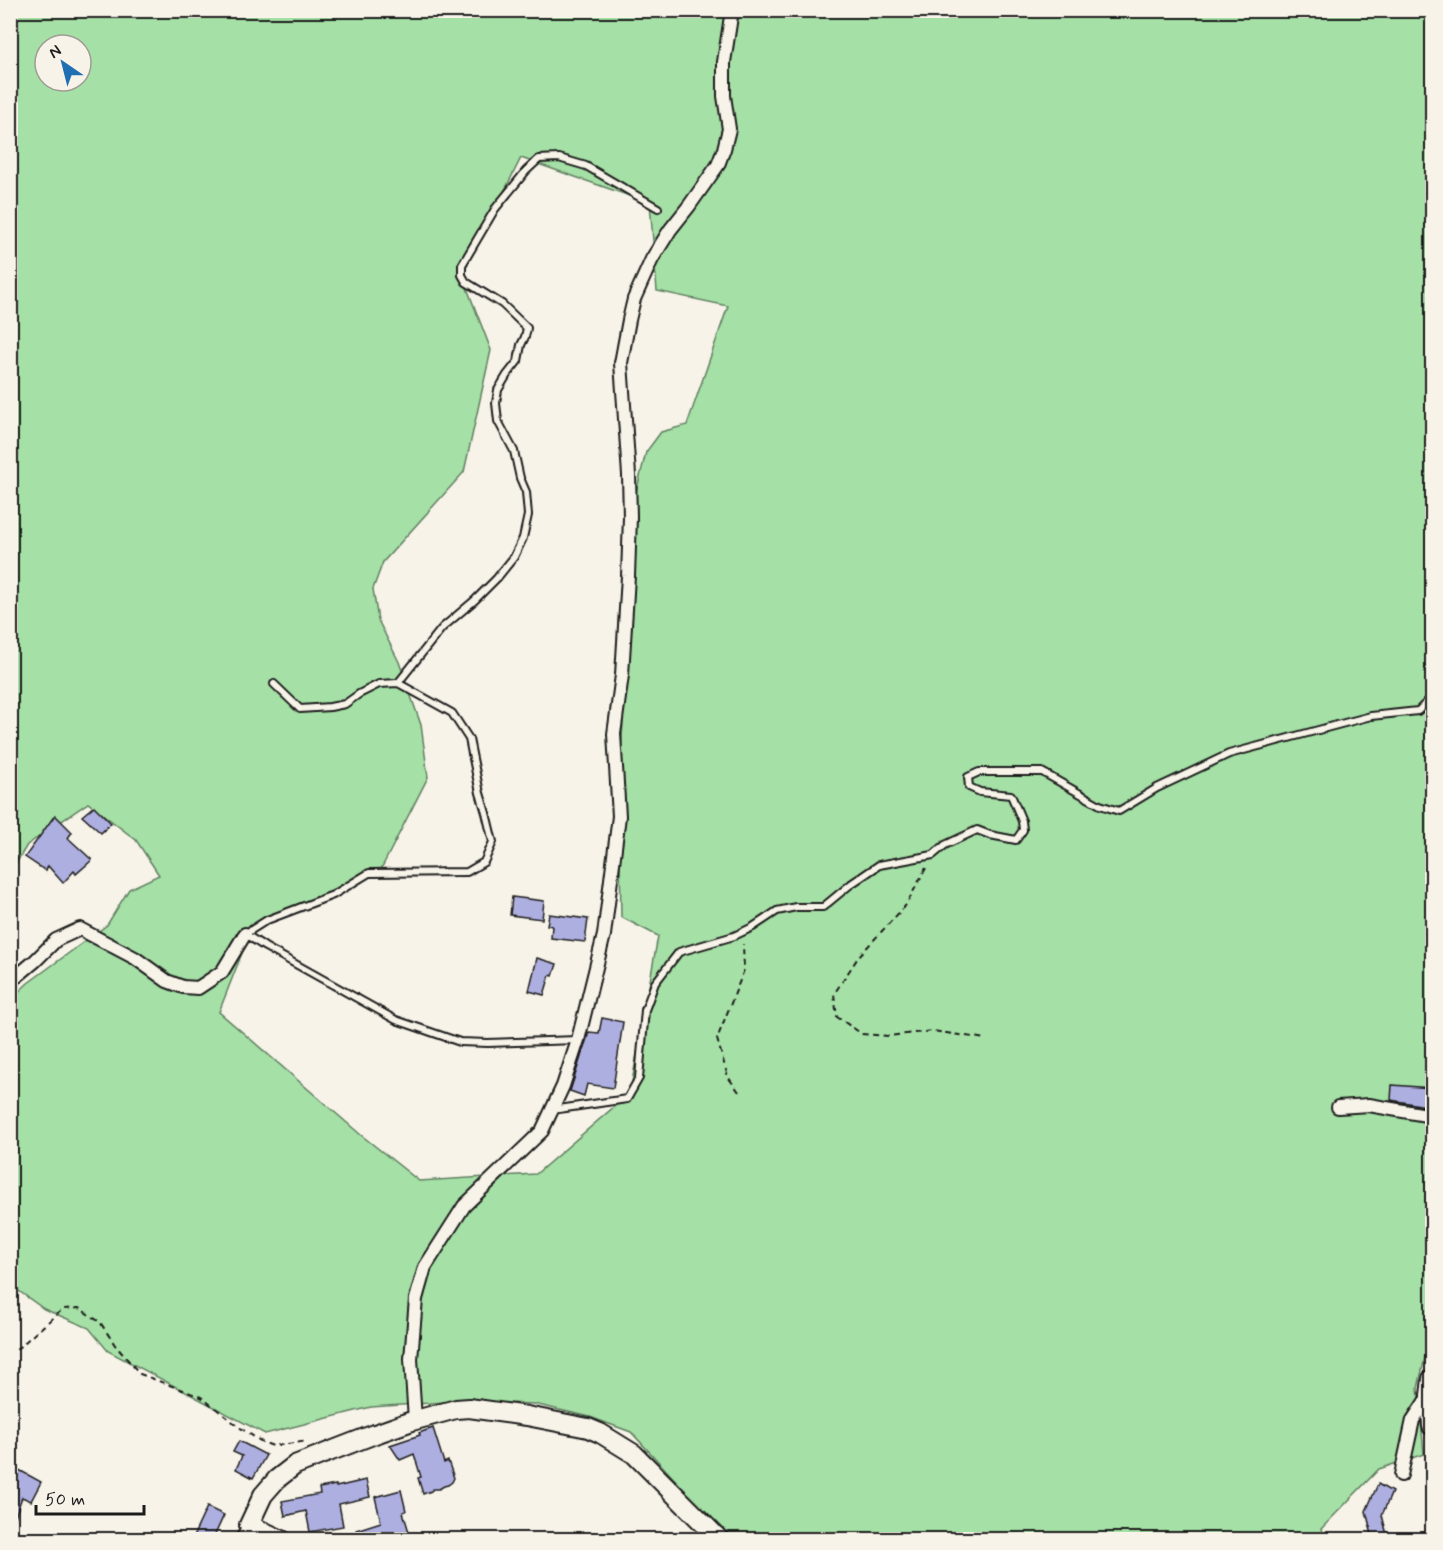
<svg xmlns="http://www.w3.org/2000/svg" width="1443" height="1550" viewBox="0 0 1443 1550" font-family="Mynerve,sans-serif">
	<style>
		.green { fill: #a5e0a6; stroke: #607e61; stroke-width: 1.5; fill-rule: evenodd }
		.building { fill: #aeafe1; stroke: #1c1c1c; stroke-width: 1.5 }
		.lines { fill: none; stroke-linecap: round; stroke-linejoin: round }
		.lane-casing { stroke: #1c1c1c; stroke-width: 10 }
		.street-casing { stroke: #1c1c1c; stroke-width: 16 }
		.secondary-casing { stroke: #1c1c1c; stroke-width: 22 }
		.path { stroke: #1c1c1c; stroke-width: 2; stroke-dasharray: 6 4.5; stroke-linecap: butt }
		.lane { stroke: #f7f3e8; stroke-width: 6 }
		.street { stroke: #f7f3e8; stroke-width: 12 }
		.secondary { stroke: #f7f3e8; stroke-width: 18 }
	</style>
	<rect width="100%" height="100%" fill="#f7f3e8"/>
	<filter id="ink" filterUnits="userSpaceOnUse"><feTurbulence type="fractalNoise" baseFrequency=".0167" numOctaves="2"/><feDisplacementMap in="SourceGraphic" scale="12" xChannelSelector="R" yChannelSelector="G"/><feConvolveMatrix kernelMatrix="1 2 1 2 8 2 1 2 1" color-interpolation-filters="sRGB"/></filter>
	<g filter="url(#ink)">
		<path class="green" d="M11,11H1432V1327L1418,1388L1424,1454L1379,1469L1321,1529L1328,1539H719L701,1508L631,1432L590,1417L534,1404L461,1401L371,1407L265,1434L108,1351L89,1328L44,1309L16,1289L11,1279V999L28,983L107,925L129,889L159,875L136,840L88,803L27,845L15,865L11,883ZM45,45H81V81H45ZM521,158L650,203L657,291L728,306L687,425L661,432L646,452L630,517L626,669L619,792L621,917L658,936L630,1093L536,1174L419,1181L361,1135L219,1012L251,930L379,873L428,777L421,725L399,662L378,620L373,589L383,562L464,472L491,350L462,275Z"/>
		<g class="building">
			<path d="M94,806L111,823L101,833L82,816Z"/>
			<path d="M55,815L72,832L68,838L92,860L76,874L74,871L63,883L48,866L46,871L25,857Z"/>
			<path d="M512,897L544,901L542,919L510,915Z"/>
			<path d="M549,914L588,919L585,942L551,938L552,926L547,925Z"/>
			<path d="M537,958L557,964L553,976L550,975L544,995L529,991Z"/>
			<path d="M602,1018L623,1022L613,1088L587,1084L584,1096L570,1091L589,1032L599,1033Z"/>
			<path d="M1392,1085L1432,1088V1107L1391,1100Z"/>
			<path d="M433,1428L444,1463L448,1461L454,1478L452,1482L448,1485L444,1486L439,1489H433L431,1491L423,1494L418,1478L421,1477L414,1454L400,1460L390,1445L420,1435L419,1433Z"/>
			<path d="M239,1441L266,1455L253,1478L236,1469L242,1456L233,1452Z"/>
			<path d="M10,1465L41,1482L31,1501L22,1497L12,1525L10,1524Z"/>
			<path d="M366,1480L370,1497L339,1504L343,1526L310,1532L306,1511L285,1516L282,1501L320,1494L319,1488L336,1485V1487Z"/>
			<path d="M1378,1484L1392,1492L1382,1515L1388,1539H1373L1366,1511Z"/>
			<path d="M401,1490L406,1511L403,1512L409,1532L395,1535L396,1539H358L356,1530L381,1522L375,1497Z"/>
			<path d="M207,1507L224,1515L213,1539H192Z"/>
		</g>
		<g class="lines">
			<defs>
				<g id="lane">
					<path d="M398,683L442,628L475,600L497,578L514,557L523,538L528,515L526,492L520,478L514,451L498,421L496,403L498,390L507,375L518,361L521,345L525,337L527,328L502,304L466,282L462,275V265L495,209L526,171L539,159L559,158L586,166L658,208"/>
					<path d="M274,684L300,709L330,707L345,704L359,694L379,684L398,683L452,713L469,739L480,793L486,813L493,842L484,862L467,872L369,873L333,895L267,920L245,934L265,947L396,1020L460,1042L488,1043L578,1040"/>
					<path d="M552,1110L627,1099L639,1078L645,1010L655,983L679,952L734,936L753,927L777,911L796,907H823L851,884L879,865L933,855L945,845L977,830L990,835L1016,840L1023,830L1022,821L1011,795L980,792L969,787L968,777L979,772H1042L1100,805L1119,811L1157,788L1229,754L1337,725L1371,716L1418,711L1432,697"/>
				</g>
				<g id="street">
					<path d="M10,982L35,961L56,940L80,929L135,958L167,981L183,987L198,988L222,972L245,934"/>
					<path d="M1338,1107L1369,1105L1432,1116"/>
					<path d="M415,1420L411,1359L416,1299L425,1267L464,1206L542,1131L563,1086L578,1040L604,935L619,816L614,734L622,675L628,576L630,517L629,475L621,363L629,320L634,299L652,259L670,230L689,206L718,165L724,149L729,129L724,96V62L732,10"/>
					<path d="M1401,1475L1413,1420L1430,1394"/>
					<path d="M242,1540L249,1525"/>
				</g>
				<g id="secondary">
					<path d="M1432,1379L1430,1395L1432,1426"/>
					<path d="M282,1540L249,1525L263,1495L277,1479L295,1465L375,1434L412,1421L456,1409L469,1408L527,1416L588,1428L600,1433L634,1454L720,1540"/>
				</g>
			</defs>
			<use href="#lane" class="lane-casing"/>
			<use href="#street" class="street-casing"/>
			<use href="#secondary" class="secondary-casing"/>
			<g class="path">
				<path d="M926,868L906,905L859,956L834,994L837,1017L862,1034L888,1036L933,1031L986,1039"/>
				<path d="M739,1092L728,1077L717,1039L744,970L743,944"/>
				<path d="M10,1358L18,1348L63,1309L79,1308L100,1322L115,1345L140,1374L201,1397L242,1429L262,1442L273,1446L308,1441"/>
			</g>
			<use href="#lane" class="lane"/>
			<use href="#street" class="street"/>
			<use href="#secondary" class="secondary"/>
		</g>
	</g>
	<rect width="1443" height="1550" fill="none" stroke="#f7f3e8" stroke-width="36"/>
	<rect x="18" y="18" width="1407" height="1514" fill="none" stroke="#1c1c1c" stroke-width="2" filter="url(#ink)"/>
	<g transform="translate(63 63) rotate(325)"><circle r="28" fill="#f7f3e8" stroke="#9f9d96" stroke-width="1.5"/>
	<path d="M0-4.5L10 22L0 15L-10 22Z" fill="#1f6fb2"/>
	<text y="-9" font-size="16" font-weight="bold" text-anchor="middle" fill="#1c1c1c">N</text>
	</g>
	<path d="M36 1505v9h108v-9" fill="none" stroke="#1c1c1c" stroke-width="3"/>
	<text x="45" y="1505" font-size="18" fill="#1c1c1c" stroke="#f7f3e8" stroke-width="4.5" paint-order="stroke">50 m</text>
</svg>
